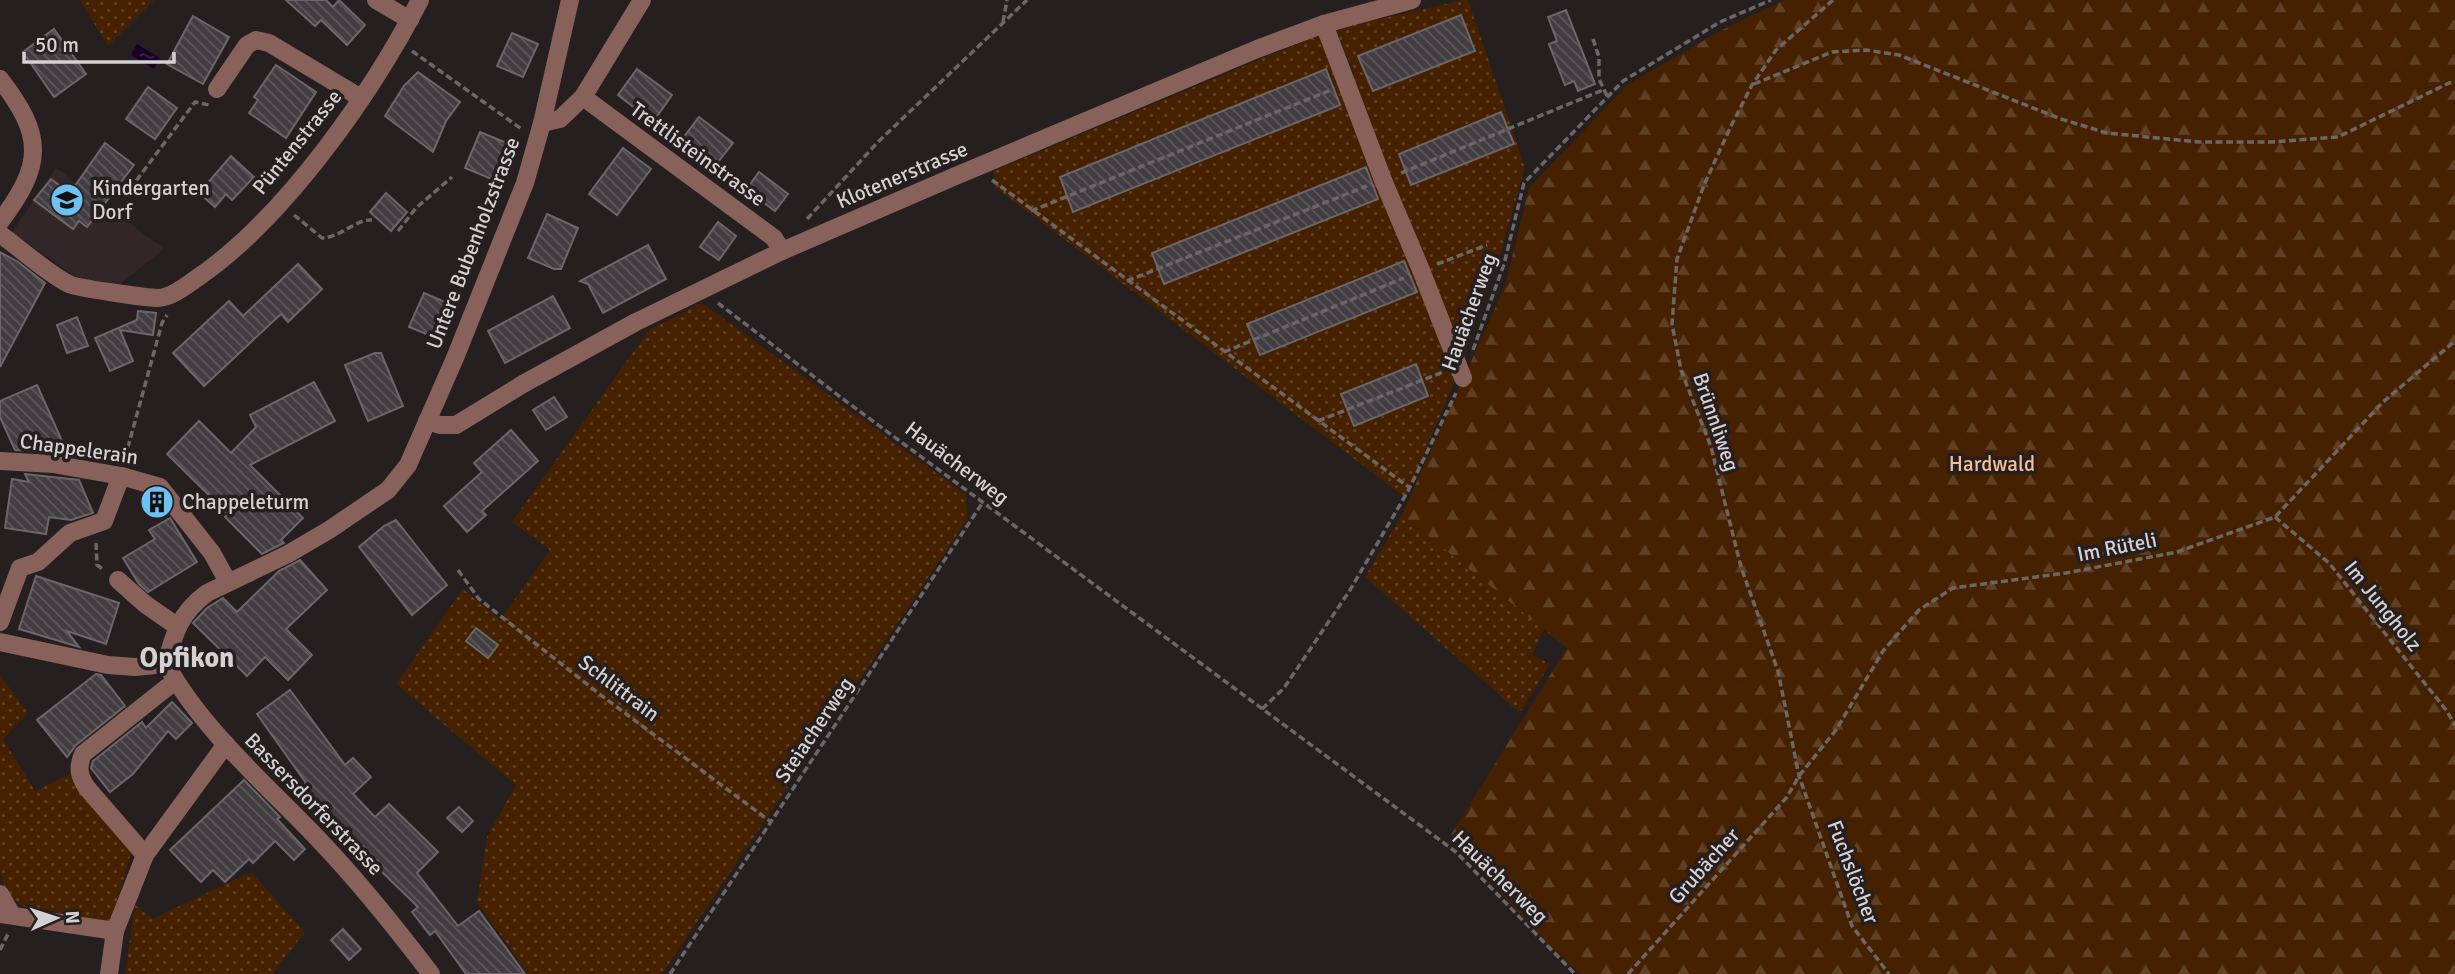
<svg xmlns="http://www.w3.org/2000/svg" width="2455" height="974" viewBox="0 0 2455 974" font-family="Signika,sans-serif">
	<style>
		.built { fill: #332629 }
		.grass { fill: url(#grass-dots) }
		.forest { fill: url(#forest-firs) }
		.water { fill: url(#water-ripples) }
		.building { fill: url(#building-back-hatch); stroke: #6c666a; stroke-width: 2 }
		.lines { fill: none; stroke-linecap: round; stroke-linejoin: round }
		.path { stroke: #6c6667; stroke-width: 3.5; stroke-dasharray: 7 3.5; stroke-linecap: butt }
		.minor { stroke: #87615a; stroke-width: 18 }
		.labels { text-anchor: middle; stroke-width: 7; stroke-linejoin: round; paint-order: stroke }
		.street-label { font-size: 21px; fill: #d5d0d1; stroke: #251f20 }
		.poi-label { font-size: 21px; fill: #d5d0d1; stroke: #251f20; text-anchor: start }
		.park-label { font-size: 21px; fill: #f8bf96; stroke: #251f20 }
		.district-label { font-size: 28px; font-weight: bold; fill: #d5d0d1; stroke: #251f20 }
	</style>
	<defs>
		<pattern id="grass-dots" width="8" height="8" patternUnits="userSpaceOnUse" patternTransform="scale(1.75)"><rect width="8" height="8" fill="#462100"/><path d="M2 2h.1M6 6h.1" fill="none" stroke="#604024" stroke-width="1.8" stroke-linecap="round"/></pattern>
		<pattern id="forest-firs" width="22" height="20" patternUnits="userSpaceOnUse" patternTransform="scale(1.75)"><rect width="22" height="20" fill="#462100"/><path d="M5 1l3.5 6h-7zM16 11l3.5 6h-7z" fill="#604024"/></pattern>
		<pattern id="water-ripples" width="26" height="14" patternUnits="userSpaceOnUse" patternTransform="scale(1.75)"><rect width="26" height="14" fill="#1a0027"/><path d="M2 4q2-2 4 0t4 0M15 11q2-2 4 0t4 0" fill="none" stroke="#3a2445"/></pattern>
		<pattern id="building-back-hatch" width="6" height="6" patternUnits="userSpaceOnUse" patternTransform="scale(1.75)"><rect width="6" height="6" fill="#423d40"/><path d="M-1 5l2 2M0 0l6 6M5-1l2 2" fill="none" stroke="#5c585b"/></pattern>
	</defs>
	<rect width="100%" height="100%" fill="#251f20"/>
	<path class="built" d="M56,168L164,249L120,284L78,278L12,232Z"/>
	<g class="grass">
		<path d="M80,0H154L108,46Z"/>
		<path d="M1463,0H1468L1525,167L1498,262L1458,372L1406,498L995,187L997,183L993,171L1319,35L1338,81L1354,74L1336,29Z"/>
		<path d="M702,303L965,494L968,518L662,974H526L527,972L477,902L487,837L516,785L396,684L463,589L500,620L550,550L512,522L649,330Z"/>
		<path d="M1402,515L1544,629L1532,655L1550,664L1520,713L1365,577Z"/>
		<path d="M0,675L28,713L3,739L35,791L70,774L131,853L111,922L22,906L7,894L0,871Z"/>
		<path d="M251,872L305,932L274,972L275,974H125L135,905L152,919Z"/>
	</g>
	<path class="forest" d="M1784,0H2455V974H1581L1557,953L1449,838L1567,648L1402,515L1505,286L1529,188L1627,85L1722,30Z"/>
	<path class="water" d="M137,44L160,58L154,69L131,55Z"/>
	<g class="building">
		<path d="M286,0H326L333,7L339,0L365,25L347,45L321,20L315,26Z"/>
		<path d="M1566,10L1595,84L1578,91L1574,81L1565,85L1549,44L1557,41L1548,17Z"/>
		<path d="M1461,15L1475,51L1373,91L1358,56Z"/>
		<path d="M193,16L229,37L203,84L167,64Z"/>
		<path d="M54,29L86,74L54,97L23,52Z"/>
		<path d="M512,33L538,44L523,77L497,66Z"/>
		<path d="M276,65L316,92L286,138L249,113L258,100L254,97Z"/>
		<path d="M637,69L672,95L653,122L618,95Z"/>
		<path d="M1326,69L1340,105L1073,212L1060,177Z"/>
		<path d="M418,72L460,102L446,121L433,152L385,116L404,86Z"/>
		<path d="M148,87L177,108L155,139L126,119Z"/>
		<path d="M1501,112L1514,144L1411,185L1399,154Z"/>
		<path d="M699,117L733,143L714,167L680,142Z"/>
		<path d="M480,132L509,144L494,180L465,168Z"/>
		<path d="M105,143L134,165L87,227L79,221L73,229L34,200L51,179L70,193Z"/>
		<path d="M623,148L651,169L617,215L589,194Z"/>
		<path d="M231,156L254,177L232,200L226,194L215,207L199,193Z"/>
		<path d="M1366,167L1378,199L1164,284L1152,253Z"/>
		<path d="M759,172L788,194L775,211L746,190Z"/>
		<path d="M386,193L407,212L391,231L370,212Z"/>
		<path d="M547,214L578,228L561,269H554L528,258Z"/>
		<path d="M718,222L736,236L719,260L700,247Z"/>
		<path d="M648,245L666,279L603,313L588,284L580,281Z"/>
		<path d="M0,252L18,262L45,283L0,367Z"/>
		<path d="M1404,261L1417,292L1260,355L1247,324Z"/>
		<path d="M298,264L322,289L288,322L281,314L204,386L173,353L229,301L243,316Z"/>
		<path d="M424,293L445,302L431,336L409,327Z"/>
		<path d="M553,296L570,328L505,363L488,331Z"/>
		<path d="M138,311L156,313L153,335L120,330L133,361L110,371L95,338L137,320Z"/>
		<path d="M77,317L88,346L67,353L57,325Z"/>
		<path d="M375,353H381L403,406L368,421L345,365Z"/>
		<path d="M1416,364L1428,396L1354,426L1341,394Z"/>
		<path d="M314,382L335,421L250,465L303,518L281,540L284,543L262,554L225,517L228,514L167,454L199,421L231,453L256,427L250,415Z"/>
		<path d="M37,385L63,443L43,452L15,450L0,417V401Z"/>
		<path d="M554,397L567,417L546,430L533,410Z"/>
		<path d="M511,430L538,461L482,511L486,515L467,532L444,506L482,472L474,463Z"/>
		<path d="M25,474L79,480L93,513L71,520L49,517L46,534L5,528L12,479L29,482Z"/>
		<path d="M170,518L197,562L148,592L139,584L123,558L155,539L149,530Z"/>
		<path d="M396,520L447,585L412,615L359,547L384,526Z"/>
		<path d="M300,560L327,590L286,629L312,655L288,680L265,657L247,676L193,623L207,608L223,598L237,612L279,571Z"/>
		<path d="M36,576L119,603L106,644L67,631L79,647L19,629Z"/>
		<path d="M476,628L498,645L488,658L466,641Z"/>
		<path d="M96,674L101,675L125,706L76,745L67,757L37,720Z"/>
		<path d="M290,690L345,765L353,758L371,777L353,794L375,817L389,804L438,852L417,873L458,926L479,911L525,974H466L435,931L430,935L412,912L418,907L342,833L338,837L296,793L306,783L257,714Z"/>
		<path d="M172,702L192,723L176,739L168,731L133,774L110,792L91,768L93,761L142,722L146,728Z"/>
		<path d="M244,780L280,817L277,819L305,849L294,860L275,841L253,863L249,859L225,882L213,870L201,882L170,850Z"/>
		<path d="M459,807L473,821L462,832L447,818Z"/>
		<path d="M343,929L361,949L349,960L331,940Z"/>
	</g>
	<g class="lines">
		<g class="path">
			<path d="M1833,0L1776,50L1752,85L1731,126L1704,185L1677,259L1672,324L1681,370L1711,447L1741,567L1778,671L1799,776L1852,926L1889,974"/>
			<path d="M1003,22L1007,0"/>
			<path d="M1593,39L1599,57V79L1608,98"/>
			<path d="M412,51L523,130"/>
			<path d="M1754,84L1832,52L1866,50L1899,55L2061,119L2107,133L2199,142H2271L2338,137L2449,83L2455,82"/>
			<path d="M1401,173L1603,90"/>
			<path d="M992,180L1410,488"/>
			<path d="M130,189L195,102L209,105"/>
			<path d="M1031,211L1331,90"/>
			<path d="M294,215L322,238C342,237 355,219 372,220"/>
			<path d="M807,219L878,142L1027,0"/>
			<path d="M398,231L416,208L452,177"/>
			<path d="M1437,264L1487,245"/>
			<path d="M1127,281L1367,186"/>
			<path d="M718,303L843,399L1456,852L1575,974"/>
			<path d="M1473,350L1504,264L1524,183L1623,81L1720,22L1771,0"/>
			<path d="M1224,352L1404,278"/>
			<path d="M1318,421L1443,372"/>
			<path d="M125,458L162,323L167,315"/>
			<path d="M2275,517L2329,563L2446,710L2455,725"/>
			<path d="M96,543L97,565L104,570"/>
			<path d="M458,570L479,599L602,696L771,822"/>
			<path d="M1262,709L1284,688L1350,590L1408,491L1456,393"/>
			<path d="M0,950L8,934"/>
			<path d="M670,974L983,502"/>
			<path d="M1628,974L1787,797L1799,776L1836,730L1883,651L1919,610L1953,588L2066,573L2177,552L2275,517L2383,402L2455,341"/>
		</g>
		<g class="minor">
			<path d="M376,0L410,20"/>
			<path d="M1324,24L1383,180L1421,270L1463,378"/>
			<path d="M0,79C44,136 44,164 0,222"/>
			<path d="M217,89L247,45L256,40L269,43L361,98"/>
			<path d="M583,97L774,238L782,251"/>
			<path d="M542,123L560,119L583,97L642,0"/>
			<path d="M0,234C20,248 48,274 69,284C76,288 148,298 158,298C173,297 188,284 200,276C286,216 372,93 420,0"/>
			<path d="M427,421L440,425H456L523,384L636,322L782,251L951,178L1257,49L1324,24L1412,0"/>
			<path d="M0,461L53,464L121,476L160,487L212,553L228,582"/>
			<path d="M118,580L145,604L178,627"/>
			<path d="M0,622L20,568L38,562L70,533L104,521L121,476"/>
			<path d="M0,642L108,665L135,667L166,664"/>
			<path d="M166,664C174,633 180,613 207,593L288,554L329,530L388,490L408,465L455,358L525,183L542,123L570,0"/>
			<path d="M166,664C203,731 269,787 321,842C361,884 396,928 431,974"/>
			<path d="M145,855L87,788C79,776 77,768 83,754L175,681"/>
			<path d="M0,894L12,915"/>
			<path d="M0,914L115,931"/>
			<path d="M109,974L115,931L145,855L226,744"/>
		</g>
	</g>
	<defs>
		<symbol id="school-disc" viewBox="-11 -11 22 22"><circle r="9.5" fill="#6dc2f3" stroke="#251f20"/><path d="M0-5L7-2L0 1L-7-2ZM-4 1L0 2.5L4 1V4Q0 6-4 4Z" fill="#111"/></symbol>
		<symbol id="building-disc" viewBox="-11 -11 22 22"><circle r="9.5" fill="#6dc2f3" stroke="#251f20"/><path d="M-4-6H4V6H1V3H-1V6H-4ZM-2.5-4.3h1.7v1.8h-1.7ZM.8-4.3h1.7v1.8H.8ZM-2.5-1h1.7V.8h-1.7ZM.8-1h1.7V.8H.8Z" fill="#111"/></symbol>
	</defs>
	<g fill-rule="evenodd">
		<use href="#school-disc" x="48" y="181" width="38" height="38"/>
		<use href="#building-disc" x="138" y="483" width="38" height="38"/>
	</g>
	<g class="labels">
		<g class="street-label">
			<text transform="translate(297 142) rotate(-51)" y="7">Püntenstrasse</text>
			<text transform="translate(698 154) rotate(36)" y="7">Trettlisteinstrasse</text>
			<text transform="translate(902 175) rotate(-23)" y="7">Klotenerstrasse</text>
			<text transform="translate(473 243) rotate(-69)" y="7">Untere Bubenholzstrasse</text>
			<text transform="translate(1469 312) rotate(-70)" y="7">Hauächerweg</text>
			<text transform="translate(1716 422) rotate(71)" y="7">Brünnliweg</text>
			<text transform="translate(79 449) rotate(8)" y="7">Chappelerain</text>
			<text transform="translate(957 463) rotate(37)" y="7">Hauächerweg</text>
			<text transform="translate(2117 547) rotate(-11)" y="7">Im Rüteli</text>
			<text transform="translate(2383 606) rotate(51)" y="7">Im Jungholz</text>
			<text transform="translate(619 688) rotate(37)" y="7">Schlittrain</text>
			<text transform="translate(814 730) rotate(-56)" y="7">Steiacherweg</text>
			<text transform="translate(314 804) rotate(46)" y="7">Bassersdorferstrasse</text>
			<text transform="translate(1704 866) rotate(-48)" y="7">Grubächer</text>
			<text transform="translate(1853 872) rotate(69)" y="7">Fuchslöcher</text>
			<text transform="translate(1500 877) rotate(44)" y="7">Hauächerweg</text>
		</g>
		<g class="poi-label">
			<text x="92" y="195">Kindergarten<tspan x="92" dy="24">Dorf</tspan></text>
			<text x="182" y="509">Chappeleturm</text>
		</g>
		<g class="park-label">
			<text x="1992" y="471">Hardwald</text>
		</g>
		<g class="district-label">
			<text x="187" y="667">Opfikon</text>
		</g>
	</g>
	<g transform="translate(56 918) rotate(87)" stroke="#251f20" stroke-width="5" paint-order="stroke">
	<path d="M0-5L12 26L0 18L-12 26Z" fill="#d5d0d1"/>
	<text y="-10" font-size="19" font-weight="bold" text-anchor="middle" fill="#d5d0d1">N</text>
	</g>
	<path d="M24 52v10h150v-10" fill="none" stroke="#d5d0d1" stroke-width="3.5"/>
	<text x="35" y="52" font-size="21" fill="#d5d0d1" stroke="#251f20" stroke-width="5" paint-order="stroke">50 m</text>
</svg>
